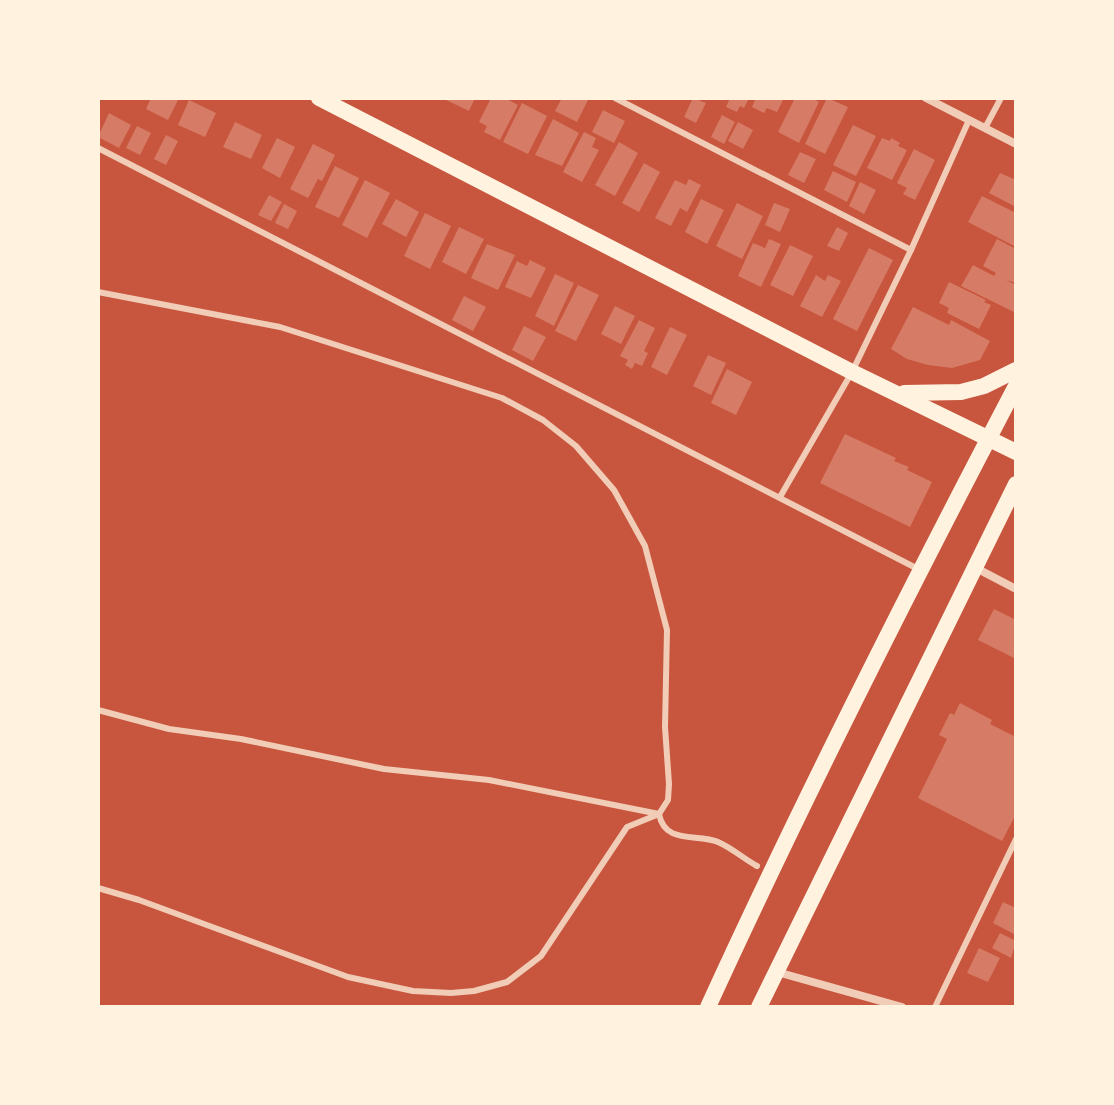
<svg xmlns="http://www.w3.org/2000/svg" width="1114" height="1105" viewBox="0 0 1114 1105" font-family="Commissioner,sans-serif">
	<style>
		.building { fill: #d67c66 }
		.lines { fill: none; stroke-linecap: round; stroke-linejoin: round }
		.service { stroke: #f1ccb7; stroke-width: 6 }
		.minor { stroke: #f1ccb7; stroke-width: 8 }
		.secondary { stroke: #fff3e0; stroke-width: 16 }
	</style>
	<rect width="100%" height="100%" fill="#c8553d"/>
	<g class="building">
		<path d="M151,98H179L168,120L146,109Z"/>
		<path d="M442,98H475L469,111Z"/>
		<path d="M491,98H505L518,105L500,140L484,132L487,126L479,122Z"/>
		<path d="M562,98L588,100L577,122L555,111Z"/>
		<path d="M693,98L706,103L696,123L684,117Z"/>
		<path d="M730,98H749L744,108L740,106L737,112L726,107Z"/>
		<path d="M756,98H784L777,112L767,108L764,113L752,107Z"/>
		<path d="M795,98H812L819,102L799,143L778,132Z"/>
		<path d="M827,98L848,107L825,154L805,144Z"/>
		<path d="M189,100L216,113L205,137L178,125Z"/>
		<path d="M522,103L547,116L528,154L503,142Z"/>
		<path d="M603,110L625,121L614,143L592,132Z"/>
		<path d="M109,113L131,125L119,148L98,137Z"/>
		<path d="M722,115L735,122L724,144L711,137Z"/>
		<path d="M553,119L579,133L562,166L535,155Z"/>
		<path d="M235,122L262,135L251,159L223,147Z"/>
		<path d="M738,122L753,130L743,149L728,141Z"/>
		<path d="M853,125L876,136L856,176L833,165Z"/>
		<path d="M137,126L151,133L140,155L126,148Z"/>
		<path d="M584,132L596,138L592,147L599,150L582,182L563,172Z"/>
		<path d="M166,135L178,141L166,165L154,159Z"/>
		<path d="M277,138L295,147L280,178L262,168Z"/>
		<path d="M882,138L890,141L891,138L900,143L898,146L907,150L892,180L867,168Z"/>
		<path d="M619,142L638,153L615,196L595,185Z"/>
		<path d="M313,144L335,155L322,181L318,179L308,198L290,189Z"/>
		<path d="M914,149L935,160L915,200L903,194L907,188L897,183Z"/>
		<path d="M800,152L816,159L804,183L788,175Z"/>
		<path d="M644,163L660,172L639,212L622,203Z"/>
		<path d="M335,166L359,178L339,218L315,207Z"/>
		<path d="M833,171L856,182L847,202L824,190Z"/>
		<path d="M1000,173L1016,180V207L989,193Z"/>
		<path d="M689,179L701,185L687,212L680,208L671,226L655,218L675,180L686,185Z"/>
		<path d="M365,180L390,193L367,238L342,225Z"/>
		<path d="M860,182L876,190L864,214L849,206Z"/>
		<path d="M269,195L282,202L271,221L258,215Z"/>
		<path d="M982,196L1016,213V247L968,222Z"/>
		<path d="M396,199L419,212L406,237L382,224Z"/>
		<path d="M701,199L724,210L707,244L685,232Z"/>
		<path d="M737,203L763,216L742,259L716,246Z"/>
		<path d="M774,203L790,209L780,232L765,225Z"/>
		<path d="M284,204L297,211L288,229L275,223Z"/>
		<path d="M425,213L451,226L430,269L404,256Z"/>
		<path d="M459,227L484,239L466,274L442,262Z"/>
		<path d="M837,227L848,233L839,251L827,246Z"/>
		<path d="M769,239L781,244L761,287L738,276L753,243L765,248Z"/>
		<path d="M997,239L1016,249V283L1006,280L1016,285V313L961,286L973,265L994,276L996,273L983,266Z"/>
		<path d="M487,244L515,255L498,290L471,278Z"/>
		<path d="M790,245L813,256L793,296L770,285Z"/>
		<path d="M869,248L893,260L857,331L833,319Z"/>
		<path d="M530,260L546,268L531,298L505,287L517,261L527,266Z"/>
		<path d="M555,274L574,283L554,326L535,316Z"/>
		<path d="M816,275L825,281L828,275L841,281L822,317L800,306Z"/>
		<path d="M949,282L986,300L984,302L991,305L979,329L947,313L949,308L939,303Z"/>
		<path d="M578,285L599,295L576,341L555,331Z"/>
		<path d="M464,296L486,307L473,331L452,320Z"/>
		<path d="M615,306L635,316L621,344L601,334Z"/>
		<path d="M913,307L949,325L951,320L990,341L980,360L952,368L928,365L907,359L891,349Z"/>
		<path d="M639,320L655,328L644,351L648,353L642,366L635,363L632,369L625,365L628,360L620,356Z"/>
		<path d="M524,326L546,337L533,361L512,350Z"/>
		<path d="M670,327L687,335L667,375L651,367Z"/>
		<path d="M708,355L726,363L711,395L693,386Z"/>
		<path d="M727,369L752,382L736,415L711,403Z"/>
		<path d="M845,434L896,458L894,461L909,467L907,470L932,482L910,527L820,483Z"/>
		<path d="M994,609L1016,620V659L978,640Z"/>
		<path d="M960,703L992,720L990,724L1016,737V814L1002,841L918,798L947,739L939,735L950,713L954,715Z"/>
		<path d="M1003,902L1016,908L1014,934L993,923Z"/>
		<path d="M1000,933L1016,941L1011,958L992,948Z"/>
		<path d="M979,948L1000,958L988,982L967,973Z"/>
	</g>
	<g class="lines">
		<g class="service">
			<path d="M615,98L911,250"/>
			<path d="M985,128L1001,98"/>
			<path d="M98,148L920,570"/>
			<path d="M98,292L280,327L502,398L543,420L576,446L614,490L645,546L667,630L665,727L669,784L668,800L659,814L627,827L541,956L507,982L474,991L451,993L413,991L348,977L139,900L98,888"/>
			<path d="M780,497L852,372L911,250L969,120"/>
			<path d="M98,710L169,729L241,739L384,769L489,780L659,814"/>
			<path d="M659,814C665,845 697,833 718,842C732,848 744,859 757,866"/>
			<path d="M935,1007L1016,839"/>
		</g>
		<g class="minor">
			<path d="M926,98L1016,144"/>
			<path d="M974,567L1016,589"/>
			<path d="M777,972L902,1007"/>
		</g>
		<g class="secondary">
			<path d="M319,98L852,372L1016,452"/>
			<path d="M904,393L961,392L984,386L1016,370"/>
			<path d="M708,1007C804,797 909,590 1016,386"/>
			<path d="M759,1007L1016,484"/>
		</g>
	</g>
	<rect width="1114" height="1105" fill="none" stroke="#fff3e0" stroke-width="200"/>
</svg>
